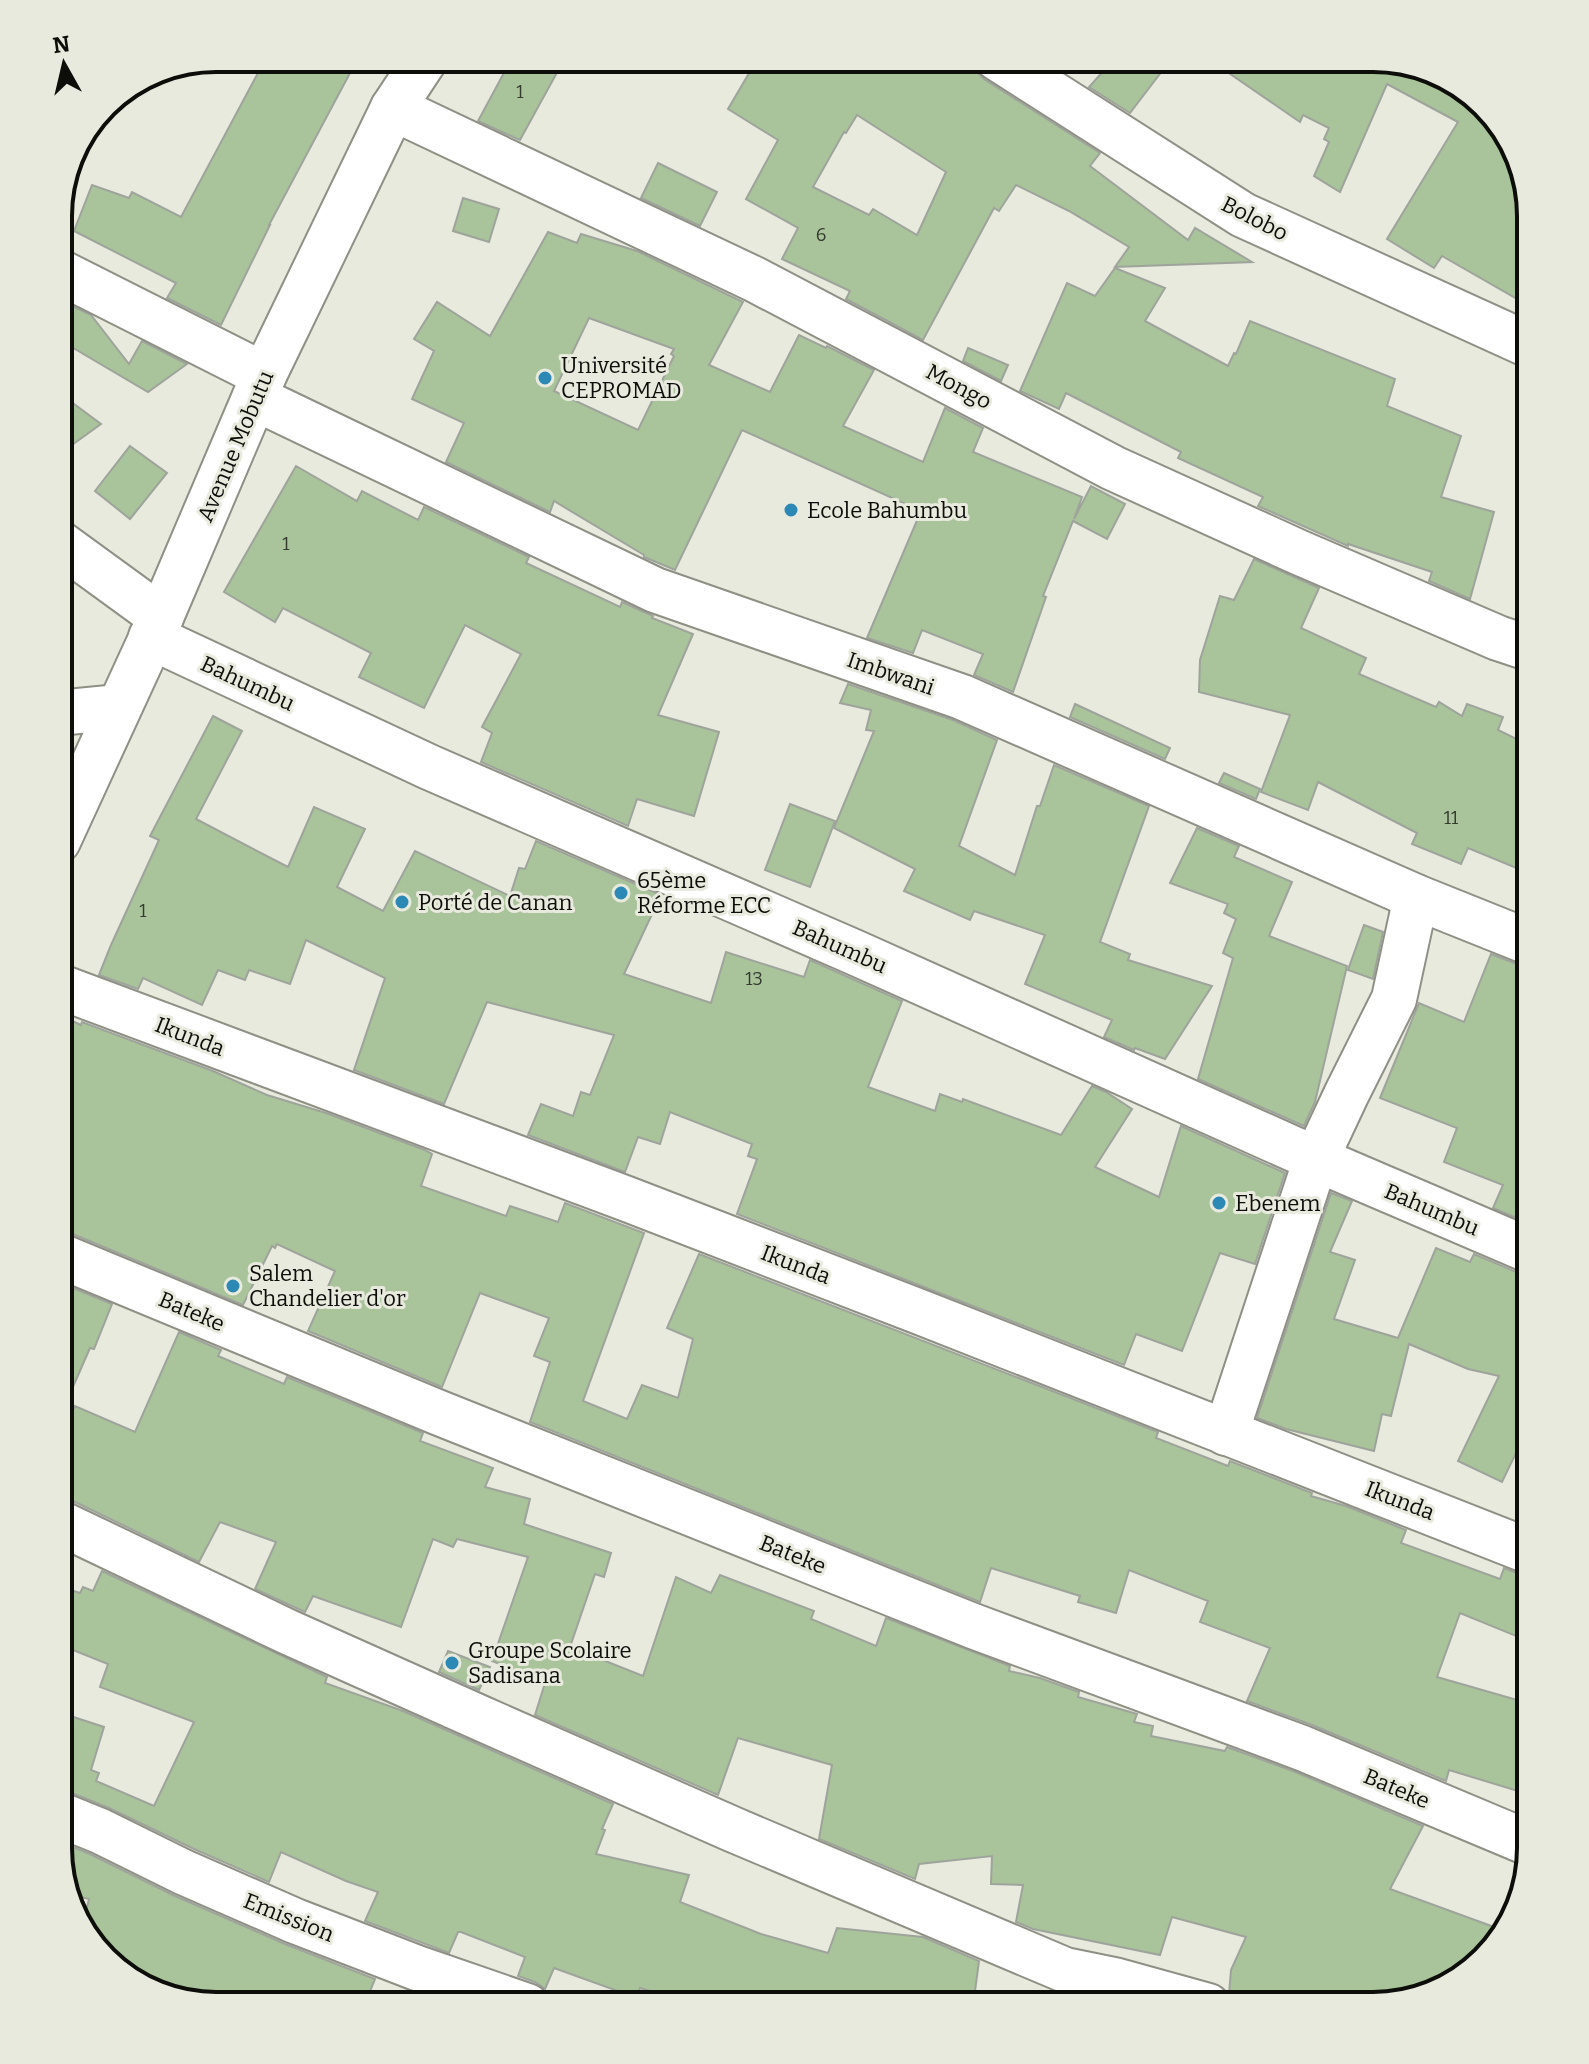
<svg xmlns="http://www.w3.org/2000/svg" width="1589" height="2064" viewBox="0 0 1589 2064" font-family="Bitter,serif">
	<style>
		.building { fill: #a9c39b; stroke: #9ea49b; stroke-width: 2; fill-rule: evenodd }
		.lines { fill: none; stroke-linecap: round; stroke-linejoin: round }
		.minor-casing { stroke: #8f9085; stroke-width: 48 }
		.minor { stroke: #fff; stroke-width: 44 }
		.poi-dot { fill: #2c89b6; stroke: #e9eade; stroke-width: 3 }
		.labels { text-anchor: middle; stroke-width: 6; stroke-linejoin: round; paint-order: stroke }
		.number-label { font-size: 18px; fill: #343b2e }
		.street-label { font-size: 22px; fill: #0d0e0a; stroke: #e9eade }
		.poi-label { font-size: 22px; fill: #0d0e0a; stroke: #e9eade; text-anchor: start }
		.rim { fill: none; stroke: #0d0e0a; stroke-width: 4 }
	</style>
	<rect width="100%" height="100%" fill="#e9eade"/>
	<g class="building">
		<path d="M266,58H358L269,225H270L221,325L167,298L176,283L74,231L92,185L129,198L132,192L181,217Z"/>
		<path d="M512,58H565L520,140L478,121Z"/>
		<path d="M758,58H972L975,70L984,79L1100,153L1090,166L1188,240L1195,228L1252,262L1115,267L1129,247L1069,211L1016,185L999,211L994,208L923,340L846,299L850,291L782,259L798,228L746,199L778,140L728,109ZM857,115L946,172L917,235L873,209L869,215L813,187L844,132L846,133Z"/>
		<path d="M1115,58H1172L1130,113L1089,87Z"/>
		<path d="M1207,58H1382L1452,79L1505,129L1531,216V307L1442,256L1434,268L1387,239L1458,122L1387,84L1340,192L1314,176L1329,142L1324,139L1329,128L1303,115L1300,122Z"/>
		<path d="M658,163L717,192L700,226L641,198Z"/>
		<path d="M463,198L499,209L489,242L453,231Z"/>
		<path d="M548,232L577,243L581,234L637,251L743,302L709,365L770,392L799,335L826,348L827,346L874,370L843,426L923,462L945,408L983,428L973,452L1082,497L1074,519L1091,486L1125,504L1107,539L1073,521L1043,596L1046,597L1013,692L974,675L983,654L922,630L913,653L867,638L921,511L742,430L675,570L644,557V555L554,501L550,512L446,462L464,423L412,399L434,351L414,339L437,302L490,336ZM589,318L674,349L671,354L674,356L638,430L554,391Z"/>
		<path d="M1115,268L1165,288L1145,321L1228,366L1234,353L1236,354L1250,321L1395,379L1387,406L1461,436L1441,497L1494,512L1470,599L1429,581L1432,572L1348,544V546L1258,506L1263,497L1178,458L1181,452L1066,393L1059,409L1020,391L1067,283L1095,296Z"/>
		<path d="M58,299L91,315L129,364L142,341L187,364L148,392L58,339Z"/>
		<path d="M968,348L1008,365L1001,381L963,361Z"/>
		<path d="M58,392L101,424L58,455Z"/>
		<path d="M130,446L167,473L130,519L95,491Z"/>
		<path d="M296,466L357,501L362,491L418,520L424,507L529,557L526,563L620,607L622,602L653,616L652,618L693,634L658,715L719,732L694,816L637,799L628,826L481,762L492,733L482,727L521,654L465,625L424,708L359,677L371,653L283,608L275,622L224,592Z"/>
		<path d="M1254,559L1319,588L1301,628L1366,658L1359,674L1436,707L1439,702L1462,716L1467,704L1503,717L1498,730L1531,746V874L1468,848L1461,864L1412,844L1417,833L1318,782L1308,810L1261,792L1290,715L1199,692L1200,660L1220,596L1234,600Z"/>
		<path d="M848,684L953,720L997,740L959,846L1015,875L1037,806H1040L1054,765L1149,806L1100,942L1130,954L1128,960L1212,986L1165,1059L1135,1048L1134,1050L1104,1037L1112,1020L1025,984L1045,935L974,911L970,920L904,891L915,869L834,828L874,731L866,730L871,710L840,703Z"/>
		<path d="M1075,704L1170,748L1165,759L1070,717Z"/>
		<path d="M213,716L242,731L196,819L288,867L314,807L365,829L337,887L383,911L415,851L510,896L519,868L525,869L536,841L661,895L624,974L711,1003L726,952L804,977L810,960L902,1001L868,1087L935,1111L940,1094L962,1102L963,1099L1061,1135L1092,1086L1106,1092L1132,1109L1095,1167L1159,1197L1181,1126L1285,1173L1255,1264L1220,1253L1182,1351L1136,1334L1124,1365L737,1214L757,1159L748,1156L752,1144L670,1112L660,1144L638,1137L625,1172L528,1135L541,1104L573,1116L581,1092L590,1095L614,1035L487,1002L444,1104L354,1070L385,978L306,940L290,984L249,970L245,980L218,970L202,1005L143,978L138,989L99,975L111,945L159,840L150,836Z"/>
		<path d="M1224,773L1260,789L1256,799L1219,783Z"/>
		<path d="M790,804L835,821L810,887L765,870Z"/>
		<path d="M1197,828L1239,846L1234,857L1292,882L1269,936L1347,966L1315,1102L1304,1126L1198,1079L1233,958L1223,953L1236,919L1224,913L1228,904L1170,883Z"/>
		<path d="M1364,925L1383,932L1373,979L1348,970Z"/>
		<path d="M1491,954L1522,966L1531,967V1224L1493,1208L1503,1185L1444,1162L1457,1128L1380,1098L1419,1003L1464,1022Z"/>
		<path d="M68,1019L81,1025L82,1022L213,1071L267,1095L326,1113L425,1150L432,1154L421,1186L506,1216L510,1206L558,1222L565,1203L644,1233L583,1401L627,1419L642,1385L678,1398L693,1339L667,1328L699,1254L1158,1432L1156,1438L1228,1466L1230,1461L1312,1493L1311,1496L1346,1506L1406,1530L1401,1543L1500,1579L1504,1568L1522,1575L1531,1576V1642L1460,1613L1437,1677L1531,1704V1795L1449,1770L1446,1781L1312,1725L1247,1701L1270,1648L1200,1622L1208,1601L1129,1570L1116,1613L1078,1602L1080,1596L991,1568L980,1602L530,1422L550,1362L534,1356L549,1318L480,1293L442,1387L308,1331L335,1271L277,1244L275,1248L272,1246L243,1305L68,1232L58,1231V1039Z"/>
		<path d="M1331,1193L1352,1201L1330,1252L1355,1260L1334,1319L1398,1338L1436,1248L1470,1262L1474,1254L1521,1274L1531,1276V1422L1502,1482L1458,1461L1499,1376L1468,1369L1409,1344L1391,1416L1382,1414L1374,1451L1286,1429L1257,1418Z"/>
		<path d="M58,1282L112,1304L94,1349L90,1348L58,1421Z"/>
		<path d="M179,1332L221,1350L218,1356L284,1384L287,1377L423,1433L420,1441L493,1468L485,1487L530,1499L524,1524L611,1553L604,1577L595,1574L570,1647L643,1676L676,1577L711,1593L720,1575L814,1611L811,1619L876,1646L886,1618L1010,1666L1009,1671L1040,1678L1079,1692L1078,1697L1137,1714L1134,1722L1153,1726L1151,1736L1225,1751L1227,1747L1293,1771L1423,1826L1390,1889L1505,1931L1460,1980L1373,2006H1232V1999L1229,1994L1231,1970L1246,1937L1172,1917L1160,1955L1033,1929L1016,1922L1023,1885L991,1884L992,1856L919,1864L915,1879L819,1839L832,1765L738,1738L718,1795L535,1715L545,1683L492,1661L528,1557L457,1539L453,1547L433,1539L401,1627L313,1596L305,1612L255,1589L276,1542L220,1522L199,1562L69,1499L58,1497V1443L75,1406L135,1432Z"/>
		<path d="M102,1571L327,1677L325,1683L403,1711L613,1804L602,1829L605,1830L596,1854L689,1875L680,1902L761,1934L828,1953L837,1928L923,1937L979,1961L973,2006H700L640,1988L637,1998L554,1968L545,1989L535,1982L518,1976L525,1957L461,1932H458L449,1953L365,1921L378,1892L346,1881L281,1852L269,1882L194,1849L109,1808L67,1791L58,1790V1712L104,1727L91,1770L99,1773L96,1781L154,1806L194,1722L100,1687L108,1664L58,1644V1586L80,1593L83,1587L93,1591Z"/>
		<path d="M448,1651L490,1667L479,1690L439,1672Z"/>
		<path d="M58,1841L90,1854L173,1895L285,1944L375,1979L364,2006H216L138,1985L84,1935L82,1927L89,1899L72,1895L58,1848Z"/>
	</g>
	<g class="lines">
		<defs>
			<g id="minor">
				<path d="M997,58L1243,215L1531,346"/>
				<path d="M393,108L754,279L1113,468L1298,552L1498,638L1531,649"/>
				<path d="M58,271L264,375"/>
				<path d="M255,398L655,590L962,697L1416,897L1531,943"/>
				<path d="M58,542L161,617"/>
				<path d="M151,637L429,767L856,953L1316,1159L1531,1251"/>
				<path d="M58,713L119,707"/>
				<path d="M58,841L161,617L264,375L393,108L426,58"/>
				<path d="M58,986L627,1199L920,1312L1531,1552"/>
				<path d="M58,1255L437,1412L973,1626L1302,1748L1531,1844"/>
				<path d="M1226,1433L1316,1159L1346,1095L1394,999L1416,897"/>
				<path d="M58,1522L288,1632L478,1717L732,1829L1065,1970L1114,1980L1208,2006"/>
				<path d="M58,1814L100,1831L183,1872L295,1921L417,1968L527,2006"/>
			</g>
		</defs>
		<use href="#minor" class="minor-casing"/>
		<use href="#minor" class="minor"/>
	</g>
	<g class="poi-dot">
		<circle cx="545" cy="378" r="8"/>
		<circle cx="791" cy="510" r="8"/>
		<circle cx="621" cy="893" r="8"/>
		<circle cx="402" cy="902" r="8"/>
		<circle cx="1219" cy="1203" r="8"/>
		<circle cx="233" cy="1286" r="8"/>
		<circle cx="452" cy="1663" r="8"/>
	</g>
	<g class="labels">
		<g class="number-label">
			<text x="520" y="98">1</text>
			<text x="821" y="241">6</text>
			<text x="286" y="550">1</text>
			<text x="1451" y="824">11</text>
			<text x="143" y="917">1</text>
			<text x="754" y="985">13</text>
		</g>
		<g class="street-label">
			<text transform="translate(1255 218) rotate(27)" y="8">Bolobo</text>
			<text transform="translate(959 386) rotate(28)" y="8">Mongo</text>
			<text transform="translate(235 446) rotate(-67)" y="8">Avenue Mobutu</text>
			<text transform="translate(891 673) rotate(19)" y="8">Imbwani</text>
			<text transform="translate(248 683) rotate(25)" y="8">Bahumbu</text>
			<text transform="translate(840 946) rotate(24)" y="8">Bahumbu</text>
			<text transform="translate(190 1036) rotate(21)" y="8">Ikunda</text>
			<text transform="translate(1432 1209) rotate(23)" y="8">Bahumbu</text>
			<text transform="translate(796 1264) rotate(21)" y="8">Ikunda</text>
			<text transform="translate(192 1311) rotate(23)" y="8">Bateke</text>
			<text transform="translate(1400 1500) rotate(21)" y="8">Ikunda</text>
			<text transform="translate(793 1554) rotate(22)" y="8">Bateke</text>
			<text transform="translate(1397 1788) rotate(23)" y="8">Bateke</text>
			<text transform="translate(289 1917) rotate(22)" y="8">Emission</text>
		</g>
		<g class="poi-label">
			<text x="561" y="373">Université<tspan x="561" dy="25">CEPROMAD</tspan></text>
			<text x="807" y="518">Ecole Bahumbu</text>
			<text x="637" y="888">65ème<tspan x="637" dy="25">Réforme ECC</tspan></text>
			<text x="418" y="910">Porté de Canan</text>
			<text x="1235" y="1211">Ebenem</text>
			<text x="249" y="1281">Salem<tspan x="249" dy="25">Chandelier d'or</tspan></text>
			<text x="468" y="1658">Groupe Scolaire<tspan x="468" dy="25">Sadisana</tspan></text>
		</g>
	</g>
	<path d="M0 0H1589V2064H0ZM216 72H1373A144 144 0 0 1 1517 216V1848A144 144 0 0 1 1373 1992H216A144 144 0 0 1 72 1848V216A144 144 0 0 1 216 72Z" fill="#e9eade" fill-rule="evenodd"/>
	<path class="rim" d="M216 72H1373A144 144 0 0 1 1517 216V1848A144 144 0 0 1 1373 1992H216A144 144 0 0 1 72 1848V216A144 144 0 0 1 216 72Z"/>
	<g transform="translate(64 64) rotate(352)" stroke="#e9eade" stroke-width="6" paint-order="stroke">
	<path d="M0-6L14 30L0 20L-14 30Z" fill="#0d0e0a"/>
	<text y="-12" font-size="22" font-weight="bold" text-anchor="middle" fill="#0d0e0a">N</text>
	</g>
</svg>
